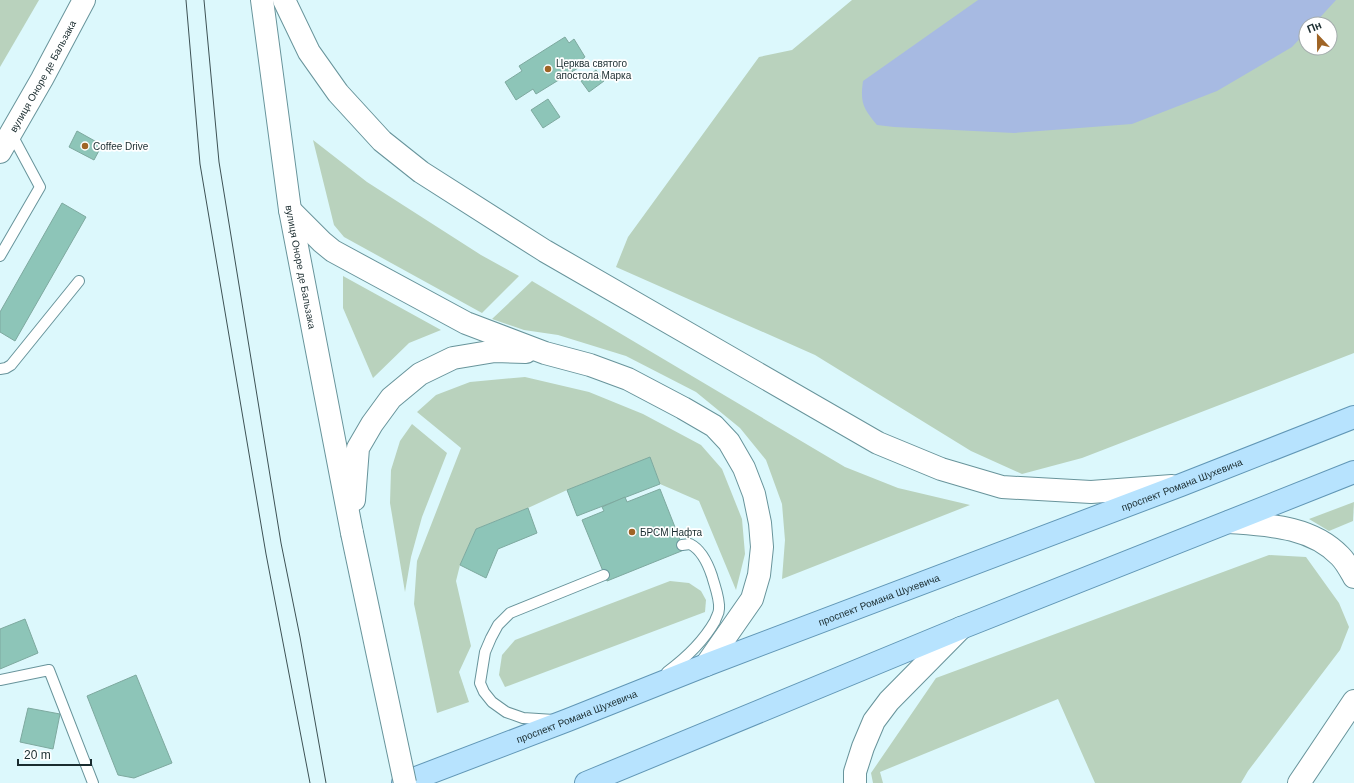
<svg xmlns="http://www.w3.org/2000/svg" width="1354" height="783" viewBox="0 0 1354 783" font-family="Helvetica,sans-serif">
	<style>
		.green { fill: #b9d2bd; fill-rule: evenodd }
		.water { fill: #a7bae2 }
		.building { fill: #8dc5b8; stroke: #7ea99f }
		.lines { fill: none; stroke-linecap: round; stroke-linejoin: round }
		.lane-casing { stroke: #68949b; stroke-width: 12 }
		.secondary-casing { stroke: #68949b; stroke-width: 24 }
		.primary-casing { stroke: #6197b6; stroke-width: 24 }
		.lane { stroke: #fff; stroke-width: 10 }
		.secondary { stroke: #fff; stroke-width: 22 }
		.primary { stroke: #b7e3fe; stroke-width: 22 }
		.tram { stroke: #3d5154; stroke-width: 1 }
		.secondary-bridge-casing { stroke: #68949b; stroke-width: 24; stroke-linecap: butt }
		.secondary-bridge { stroke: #fff; stroke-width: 22 }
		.poi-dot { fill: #9f6425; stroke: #fff; stroke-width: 1.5 }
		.labels { text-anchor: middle; stroke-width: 3.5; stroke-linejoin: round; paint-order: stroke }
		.poi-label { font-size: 10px; fill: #1a2c2f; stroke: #fff; text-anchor: start }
		.street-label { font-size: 10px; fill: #1a2c2f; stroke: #fff }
	</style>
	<rect width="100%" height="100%" fill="#dcf8fc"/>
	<g class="green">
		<path d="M0,0H39L0,67Z"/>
		<path d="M852,0H1354V353L1082,458L1022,474L971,451L815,355L616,267L628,237L759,57L792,50ZM1306,24H1330V48H1306Z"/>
		<path d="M313,140L367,182L481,255L519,276L482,313L344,237L334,225Z"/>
		<path d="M343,276L441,330L409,343L373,378L343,308Z"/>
		<path d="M532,281L845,467L898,488L970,505L782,579L785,540L782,504L766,460L740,428L696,392L626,356L558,335L524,330L492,319Z"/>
		<path d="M525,377L589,392L643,414L701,445L722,469L742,519L745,554L736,590L699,501L660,484L650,458L567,490L528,508L476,529L460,565L456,581L471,646L459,672L469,702L437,713L414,604L417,561L461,448L417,412L436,395L470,382Z"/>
		<path d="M412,424L447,453L422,517L411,557L405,592L390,503L391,470L400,441Z"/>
		<path d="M1354,502L1353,521L1329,531L1309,519Z"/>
		<path d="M1269,555L1306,557L1339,603L1349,627L1340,650L1248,771L1241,783H1095L1058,699L880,772L883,783H873L871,773L936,678Z"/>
		<path d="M670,581L689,583L701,591L706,600L705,612L505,687L499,675L502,655L515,640Z"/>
	</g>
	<path class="water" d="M978,0H1336L1314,24H1306V32L1292,47L1217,91L1132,124L1014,133L894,127L877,125C863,108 860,103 863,81Z"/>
	<g class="building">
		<path d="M565,37L569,43L574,39L585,57L580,61L583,65L536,94L533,89L516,100L505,82L522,71L519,66Z"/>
		<path d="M596,70L604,81L589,92L581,81Z"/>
		<path d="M548,99L560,117L543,128L531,110Z"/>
		<path d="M77,131L102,145L94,160L69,147Z"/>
		<path d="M62,203L86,217L15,341L0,332V312Z"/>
		<path d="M650,457L660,484L577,516L567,490Z"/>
		<path d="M660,489L684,550L607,581L582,520L604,511L602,507L625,497L627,502Z"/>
		<path d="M528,508L537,533L498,549L486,578L460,565L476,529Z"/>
		<path d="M25,619L38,653L0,669V629Z"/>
		<path d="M136,675L172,763L134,778L118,775L87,696Z"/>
		<path d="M28,708L60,714L53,749L20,742Z"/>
	</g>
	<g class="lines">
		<defs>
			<g id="lane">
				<path d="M0,256L40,187L11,133"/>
				<path d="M0,369L6,368L11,365L79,281"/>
				<path d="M667,672C686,658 703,642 715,621C716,617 719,614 719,609C720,599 715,587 712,576C708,564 702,550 690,544L682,545"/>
				<path d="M0,680L49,670L93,783"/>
				<path d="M554,720L523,718L506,712L492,702L484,692L480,683L485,652L491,638L498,625L510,613L604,575"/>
			</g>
			<g id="secondary">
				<path id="s1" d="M262,0L290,210L352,533"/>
				<path d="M284,0L309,52L338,93L382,141L421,172L545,251L878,443L941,469L1002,487L1091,492L1172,486"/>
				<path id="s2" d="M0,152L42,79L84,0"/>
				<path d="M290,210L322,242L333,251L466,323L545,353L590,365L628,379L683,408L714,426L729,442L744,468L754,494L760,523L762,547L759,575L752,599L706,665"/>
				<path d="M354,500L358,448L372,424L391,398L420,374L453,358L495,351L526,352"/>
				<path d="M1229,522C1268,525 1311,526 1340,556C1346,562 1350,570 1354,577"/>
				<path d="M855,783V772L863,747L874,721L889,701L961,628"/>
				<path d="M1299,783L1354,701"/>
			</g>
			<g id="primary">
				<path id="s3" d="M403,783L568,720L706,665L1181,485L1354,417"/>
				<path d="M586,783L961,628L1354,472"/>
			</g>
		</defs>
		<use href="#lane" class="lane-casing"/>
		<use href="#secondary" class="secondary-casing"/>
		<use href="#primary" class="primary-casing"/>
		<use href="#lane" class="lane"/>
		<use href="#secondary" class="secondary"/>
		<use href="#primary" class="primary"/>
		<g class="tram">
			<path d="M186,0L200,164L266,554L310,783"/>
			<path d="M204,0L219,162L281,543L300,637L326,783"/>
		</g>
		<defs>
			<path id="secondary-bridge" d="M352,533L405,783"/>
		</defs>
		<use href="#secondary-bridge" class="secondary-bridge-casing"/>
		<use href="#secondary-bridge" class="secondary-bridge"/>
	</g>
	<g class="poi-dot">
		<circle cx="548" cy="69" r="4"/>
		<circle cx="85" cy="146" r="4"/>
		<circle cx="632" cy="532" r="4"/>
	</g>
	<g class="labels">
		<g class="poi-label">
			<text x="556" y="67">Церква святого<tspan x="556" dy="12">апостола Марка</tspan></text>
			<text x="93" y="150">Coffee Drive</text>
			<text x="640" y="536">БРСМ Нафта</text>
		</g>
		<g class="street-label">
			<text dy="4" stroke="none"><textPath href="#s2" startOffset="87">вулиця Оноре де Бальзака</textPath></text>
			<text dy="4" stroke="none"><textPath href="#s1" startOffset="270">вулиця Оноре де Бальзака</textPath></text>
			<text dy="4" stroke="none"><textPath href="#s3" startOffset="834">проспект Романа Шухевича</textPath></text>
			<text dy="4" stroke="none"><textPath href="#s3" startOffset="510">проспект Романа Шухевича</textPath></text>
			<text dy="4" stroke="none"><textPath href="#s3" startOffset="186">проспект Романа Шухевича</textPath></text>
		</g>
	</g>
	<g transform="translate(1318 36) rotate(338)"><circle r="19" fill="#ffffff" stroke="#a3abac"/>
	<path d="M0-3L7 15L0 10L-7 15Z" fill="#9f6425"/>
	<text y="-6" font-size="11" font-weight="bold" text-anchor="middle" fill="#1a2c2f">Пн</text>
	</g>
	<path d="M18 759v6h73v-6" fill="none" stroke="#1a2c2f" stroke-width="2"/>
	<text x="24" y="759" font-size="12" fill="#1a2c2f" stroke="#ffffff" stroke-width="3" paint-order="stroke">20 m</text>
</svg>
